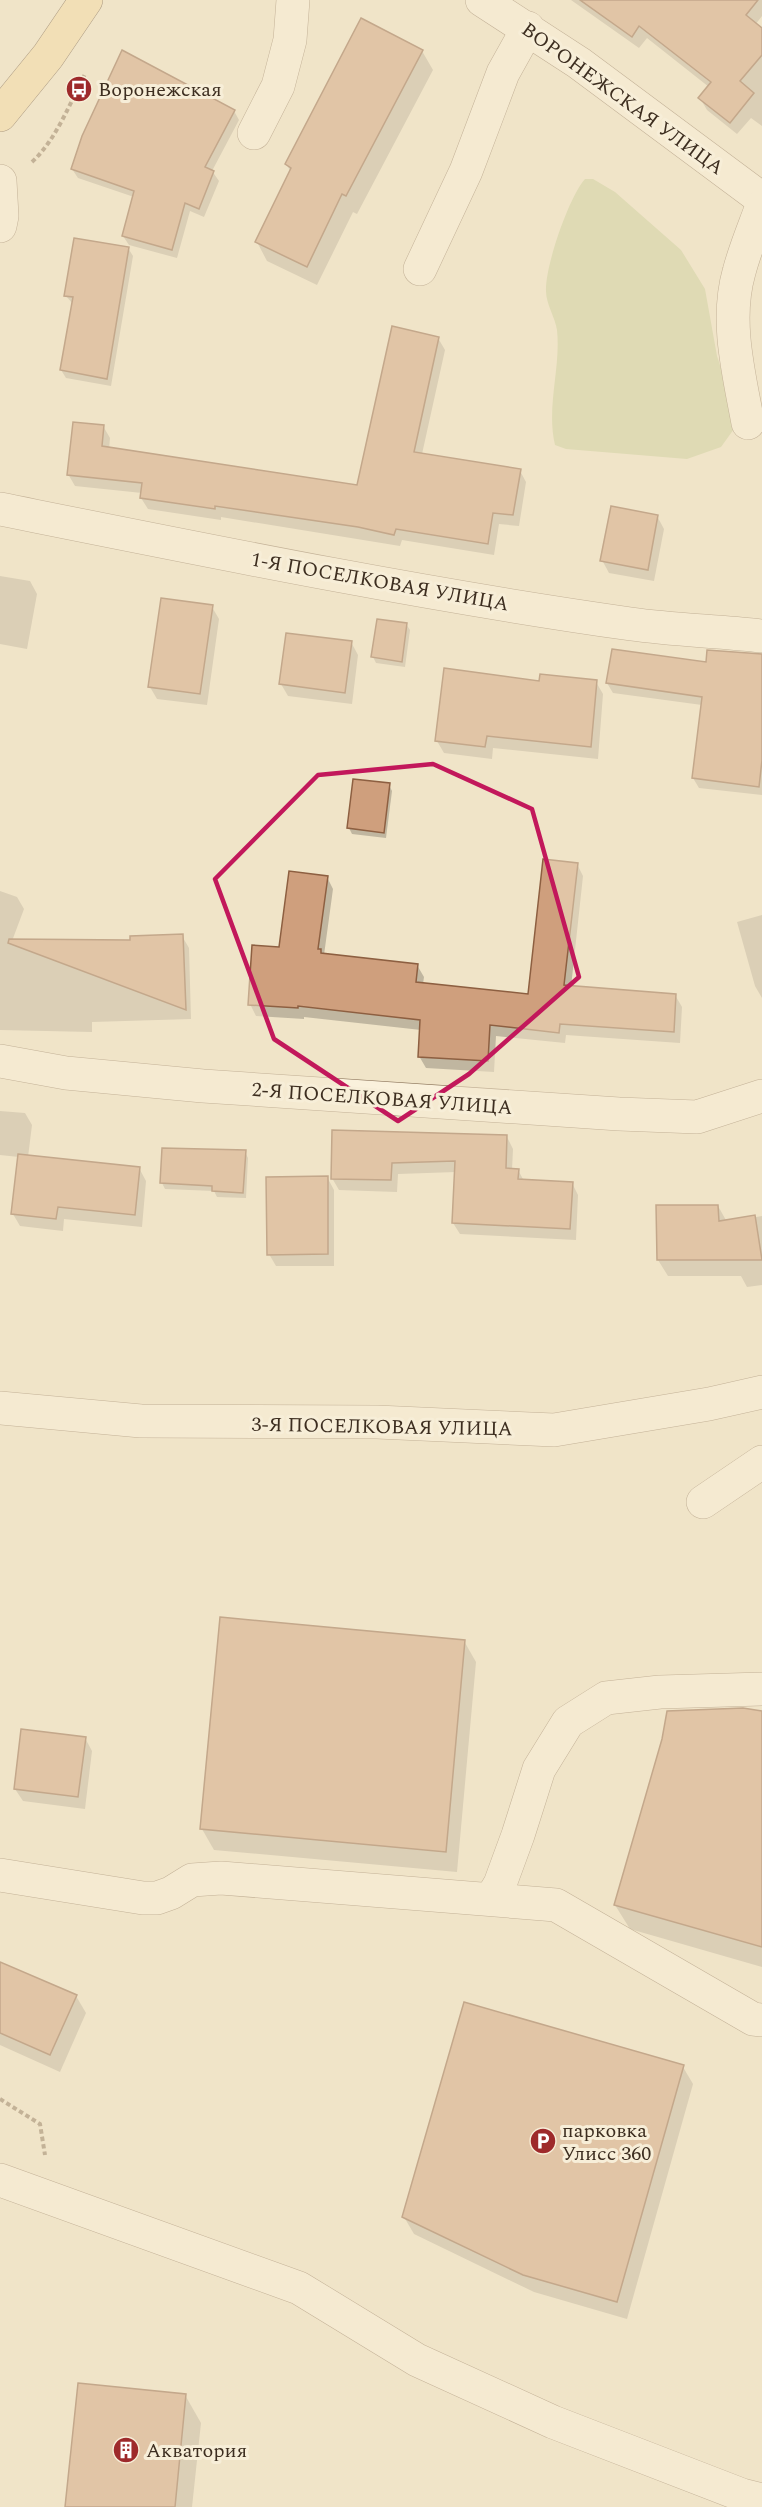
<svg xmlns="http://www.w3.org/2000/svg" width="762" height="2507" viewBox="0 0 762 2507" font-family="Spectral,serif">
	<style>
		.green { fill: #c9cf9b }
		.shadow { fill: #0003 }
		.building { fill: #cf9f7d; stroke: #8d5f41; stroke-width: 1.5 }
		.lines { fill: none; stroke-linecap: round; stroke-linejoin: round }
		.minor-casing { stroke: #8d765c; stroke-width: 34 }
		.major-casing { stroke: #5b4430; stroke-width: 34 }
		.path { stroke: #8d765c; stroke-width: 4; stroke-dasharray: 4.5 3; stroke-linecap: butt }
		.minor { stroke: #faf1dc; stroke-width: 33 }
		.major { stroke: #f3d9a0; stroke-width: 33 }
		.marked { fill: none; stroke: #c2185b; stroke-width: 4.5; stroke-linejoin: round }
		.labels { text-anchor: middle; stroke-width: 6; stroke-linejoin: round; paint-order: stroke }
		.poi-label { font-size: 20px; fill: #3d2e20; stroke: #f7eed8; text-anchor: start }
		.street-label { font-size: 20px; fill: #3d2e20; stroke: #f7eed8 }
	</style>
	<rect width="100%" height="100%" fill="#f0e4c8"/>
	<path class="green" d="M585,179H593L615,192L681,250L705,289L717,356L739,422L721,447L687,459L566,449L555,445C546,407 561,368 557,330C555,317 546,304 546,291C545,266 569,197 585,179Z"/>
	<g class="shadow">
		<path d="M571,0H762V16L755,25L762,30V126L751,118L737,134L707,110L700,98L709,87L647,38L639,48Z"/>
		<path d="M422,51L433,70L357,214L353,212L317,285L267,261L257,242L291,172L286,164Z"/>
		<path d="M234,111L239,120L212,171L219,181L204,217L190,211L177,258L129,245L123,236L134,197L78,178L72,169Z"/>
		<path d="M128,248L133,256L111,386L66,378L61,370L73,304L66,296Z"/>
		<path d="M438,338L445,350L422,454L520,471L526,482L519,526L499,524L494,555L402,540L400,546L221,517V520L148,509L141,498L142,493L75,486L68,474L103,426L110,438L109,449L358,486Z"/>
		<path d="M657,516L664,529L654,581L609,573L602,560Z"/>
		<path d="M0,576L30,581L37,594L27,649L0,644Z"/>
		<path d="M212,607L219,619L207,705L157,699L150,687Z"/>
		<path d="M406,624L410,630L405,667L376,663L373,657Z"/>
		<path d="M351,642L358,655L352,704L288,696L281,684Z"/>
		<path d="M762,656V795L699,788L693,778L702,705L613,693L607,683Z"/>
		<path d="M540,682H596L603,694L598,759L493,748L492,759L444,753L437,741Z"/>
		<path d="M389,785L392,791L386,838L352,834L349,828Z"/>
		<path d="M577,864L583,876L571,987L675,995L682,1007L680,1043L566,1035L565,1043L496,1036L494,1072L426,1068L419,1056L421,1030L304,1017V1019L256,1016L250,1004L280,948L327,877L333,889L324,955L417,965L424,977L423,984L530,996Z"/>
		<path d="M0,891L17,897L24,909L12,941L132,942L182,936L189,948L191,1019L92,1022V1032L0,1030Z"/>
		<path d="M762,915V998L755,986L737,922Z"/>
		<path d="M0,1111L25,1113L32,1125L28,1157L139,1168L146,1181L142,1227L64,1219L63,1231L20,1226L13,1214L19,1157L0,1155Z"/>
		<path d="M333,1131L507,1137L513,1149L512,1170H518L524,1181L572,1183L578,1195L576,1240L460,1234L453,1223L456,1172L398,1174L397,1192L339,1190L332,1178Z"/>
		<path d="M245,1152L248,1158L246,1198L217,1197L214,1191L165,1189L162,1183Z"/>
		<path d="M327,1177L334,1190V1266H276L269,1254Z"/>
		<path d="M718,1206L727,1222L762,1216V1285L747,1287L741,1276H668L658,1260Z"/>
		<path d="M464,1641L476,1662L457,1872L214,1850L202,1829Z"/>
		<path d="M762,1713V1967L630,1929L615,1905Z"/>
		<path d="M85,1738L92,1751L85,1809L23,1801L15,1789Z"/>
		<path d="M0,1963L76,1996L86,2013L60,2072L0,2045Z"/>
		<path d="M683,2067L693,2084L627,2319L534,2292L414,2234L404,2217Z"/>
		<path d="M185,2395L201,2423L192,2507H66Z"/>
	</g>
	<g class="building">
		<path d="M580,0H758L746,15L762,28V55L740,81L754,93L730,123L698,98L711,82L639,26L632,37Z"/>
		<path d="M361,18L423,50L346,196L342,194L307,267L255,242L291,168L285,164Z"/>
		<path d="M122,50L235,110L205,167L214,171L199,209L185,203L172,250L122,236L134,191L71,169L82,136Z"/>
		<path d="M74,238L129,247L107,379L60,370L73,297L64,296Z"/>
		<path d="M392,326L439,337L414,452L521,469L513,515L493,513L488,544L396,529L394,535L358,527L215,506V509L140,498L142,483L67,475L73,422L104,425L102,446L357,485Z"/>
		<path d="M611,506L658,515L648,570L600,561Z"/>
		<path d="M161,598L213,605L200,694L148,687Z"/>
		<path d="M377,619L407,623L402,662L371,657Z"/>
		<path d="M286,633L352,641L345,693L279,684Z"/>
		<path d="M612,649L706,662L707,650L762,654V760L759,787L692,778L702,697L606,683Z"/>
		<path d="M444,668L539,681L540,674L597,680L591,747L487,736L485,747L435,741Z"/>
		<path d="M353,779L390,783L384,833L347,828Z"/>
		<path d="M543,859L578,863L564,985L676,994L674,1032L560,1024L559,1033L490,1025L488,1061L418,1057L420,1020L298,1006V1008L248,1005L252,945L279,947L289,871L328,876L318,949H321V953L418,964L416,982L528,994Z"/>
		<path d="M183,934L186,1010L8,943L9,939L130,940V936Z"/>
		<path d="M332,1130L507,1135L506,1168L519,1169L518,1179L573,1182L570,1229L452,1223L455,1161L392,1163L391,1180L331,1179Z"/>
		<path d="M162,1148L246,1150L243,1193L212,1191V1186L160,1183Z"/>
		<path d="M18,1154L140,1167L135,1215L58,1207L56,1219L11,1214Z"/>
		<path d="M328,1176V1254L267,1255L266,1177Z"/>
		<path d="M656,1205H718L719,1221L755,1215L762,1260H657Z"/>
		<path d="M220,1617L465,1640L446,1852L200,1829Z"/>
		<path d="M743,1708L762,1711V1947L614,1905L662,1739L667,1711Z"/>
		<path d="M21,1729L86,1737L78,1797L14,1789Z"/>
		<path d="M0,1962L77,1995L50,2055L0,2033Z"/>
		<path d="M464,2002L684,2065L617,2302L523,2275L402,2217Z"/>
		<path d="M78,2383L186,2394L175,2507H65Z"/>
	</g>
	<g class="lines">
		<defs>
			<g id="minor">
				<path d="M482,0L579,63L762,199"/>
				<path d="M254,133L278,86L290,40L293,0"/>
				<path d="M0,181L2,216L0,226"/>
				<path d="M420,269L466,171L503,73L528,28"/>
				<path d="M748,423C739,374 725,321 739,272C745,249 754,228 762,206"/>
				<path d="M0,509C209,551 419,594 631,624C673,630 718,631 762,636"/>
				<path d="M0,1061L66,1073L203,1086L619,1114L697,1117L762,1096"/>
				<path d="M0,1408L141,1421L377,1422L554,1430L709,1404L762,1392"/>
				<path d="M703,1502L762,1462"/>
				<path d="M0,1875L143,1898H157L171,1893L192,1880L221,1878L556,1905L753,2019L762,2020"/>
				<path d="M491,1899L500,1884L518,1835L539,1769L568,1722L606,1698L660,1692L762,1689"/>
				<path d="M0,2180L299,2288L417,2360L553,2422L742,2495L762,2500"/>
			</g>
			<path id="major" d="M0,115L48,56L86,0"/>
		</defs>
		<use href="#minor" class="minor-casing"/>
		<use href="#major" class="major-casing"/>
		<g class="path">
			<path d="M32,162C56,140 70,103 85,74"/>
			<path d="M0,2099L40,2124L45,2155"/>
		</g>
		<use href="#minor" class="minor"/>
		<use href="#major" class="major"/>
	</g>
	<path d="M0 0H762V2507H0ZM433,764L532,809L579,977L469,1074L398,1121L274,1039L215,879L318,775Z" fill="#f0e4c8" fill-opacity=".55" fill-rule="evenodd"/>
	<path class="marked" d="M433,764L532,809L579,977L469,1074L398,1121L274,1039L215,879L318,775Z"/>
	<defs>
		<symbol id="bus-disc" viewBox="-11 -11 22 22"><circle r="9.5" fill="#9e2a2b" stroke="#f7eed8"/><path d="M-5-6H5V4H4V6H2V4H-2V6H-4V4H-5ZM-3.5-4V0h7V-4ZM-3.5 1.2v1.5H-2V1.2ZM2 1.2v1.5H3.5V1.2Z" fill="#fff"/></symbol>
		<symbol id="parking-disc" viewBox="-11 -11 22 22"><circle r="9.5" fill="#9e2a2b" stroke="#f7eed8"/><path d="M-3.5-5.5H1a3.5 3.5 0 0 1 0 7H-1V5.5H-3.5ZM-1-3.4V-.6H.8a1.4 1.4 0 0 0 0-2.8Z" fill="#fff"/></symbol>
		<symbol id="building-disc" viewBox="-11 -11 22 22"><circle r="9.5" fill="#9e2a2b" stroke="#f7eed8"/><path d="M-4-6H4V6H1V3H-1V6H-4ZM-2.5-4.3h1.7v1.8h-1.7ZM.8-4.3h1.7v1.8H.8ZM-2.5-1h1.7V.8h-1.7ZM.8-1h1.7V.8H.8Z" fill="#fff"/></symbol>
	</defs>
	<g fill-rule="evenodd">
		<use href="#bus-disc" x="64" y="74" width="30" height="30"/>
		<use href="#parking-disc" x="528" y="2126" width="30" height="30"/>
		<use href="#building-disc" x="111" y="2435" width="30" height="30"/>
	</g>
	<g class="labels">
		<g class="poi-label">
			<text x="98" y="96">Воронежская</text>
			<text x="562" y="2137">парковка<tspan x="562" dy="23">Улисс 360</tspan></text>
			<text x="146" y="2457">Акватория</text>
		</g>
		<g class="street-label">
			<text transform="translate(623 98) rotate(36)" y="7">ВОРОНЕЖСКАЯ УЛИЦА</text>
			<text transform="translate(380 581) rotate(10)" y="7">1-Я ПОСЕЛКОВАЯ УЛИЦА</text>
			<text transform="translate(382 1098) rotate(4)" y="7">2-Я ПОСЕЛКОВАЯ УЛИЦА</text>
			<text transform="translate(382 1426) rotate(1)" y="7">3-Я ПОСЕЛКОВАЯ УЛИЦА</text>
		</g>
	</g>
</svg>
